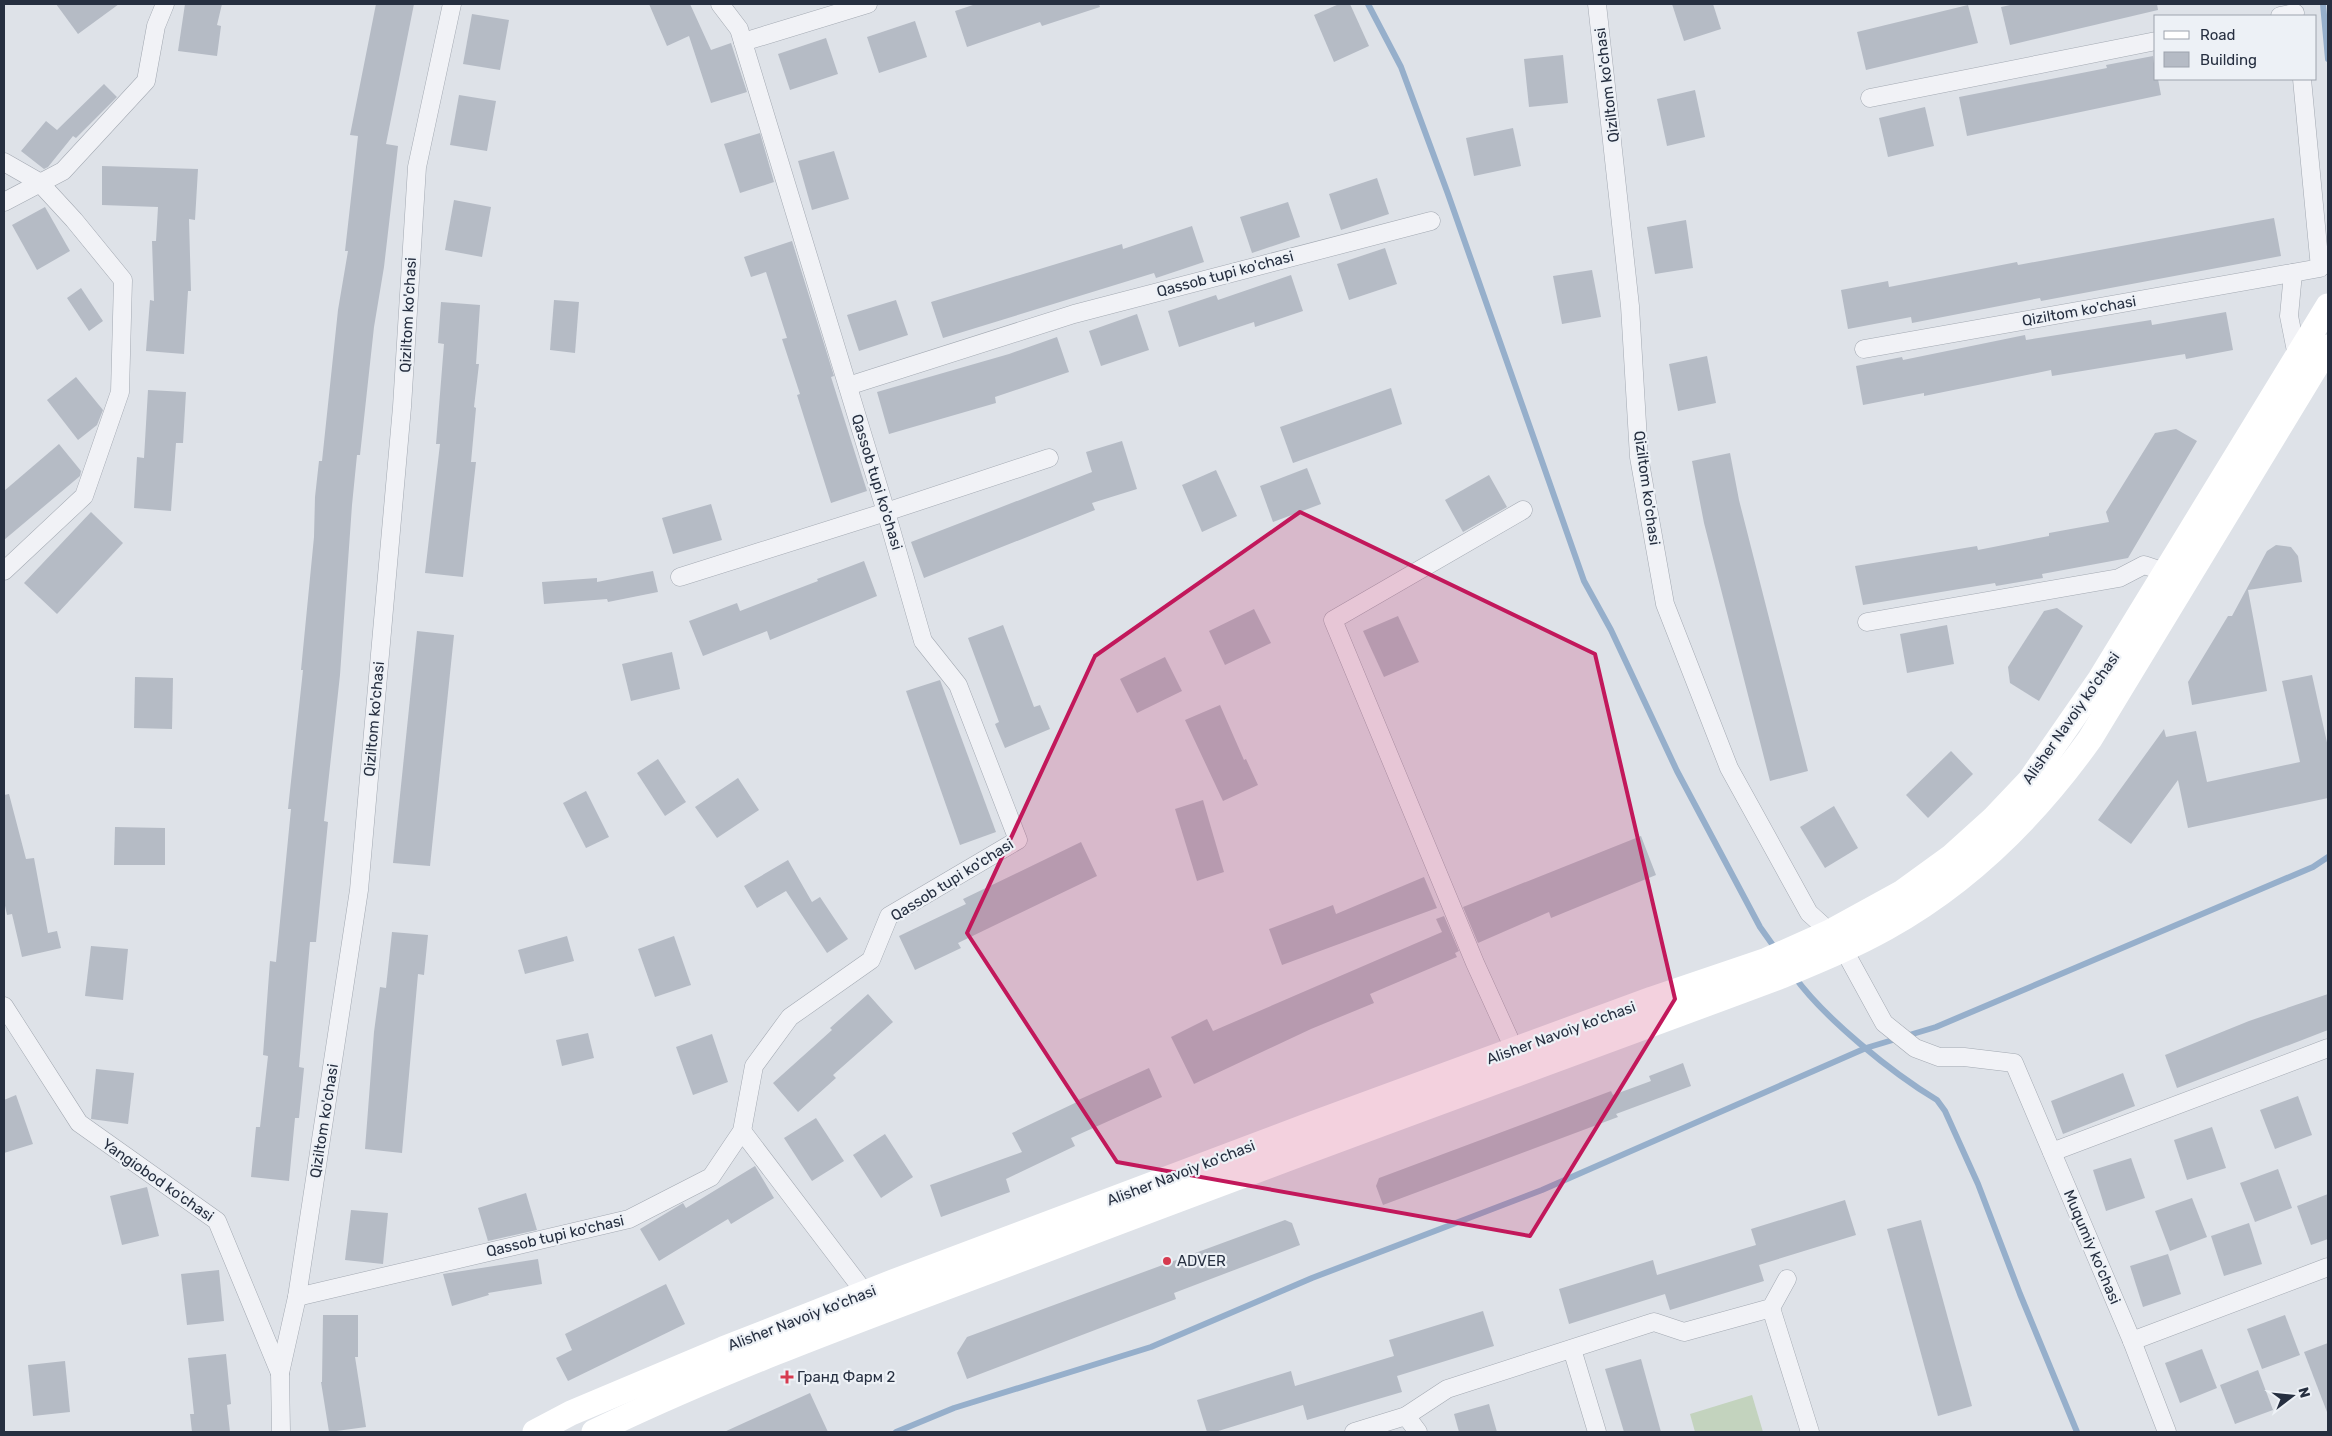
<svg xmlns="http://www.w3.org/2000/svg" width="2332" height="1436" viewBox="0 0 2332 1436" font-family="Rubik,sans-serif">
	<style>
		.green { fill: #c3d3be }
		.lines { fill: none; stroke-linecap: round; stroke-linejoin: round }
		.stream { stroke: #96afcb; stroke-width: 6 }
		.building { fill: #b5bbc5 }
		.street-casing { stroke: #a3a9b2; stroke-width: 19 }
		.street { stroke: #f1f2f6; stroke-width: 18 }
		.secondary { stroke: #fff; stroke-width: 25 }
		.marked { fill: #c2185b; fill-opacity: 0.2; stroke: #c2185b; stroke-width: 4; stroke-linejoin: round }
		.poi-dot { fill: #d63a4f; stroke: #edf1f6; stroke-width: 2 }
		.labels { text-anchor: middle; stroke-width: 4.5; stroke-linejoin: round; paint-order: stroke }
		.street-label { font-size: 15px; fill: #262f40; stroke: #edf1f6 }
		.poi-label { font-size: 15px; fill: #262f40; stroke: #edf1f6; text-anchor: start }
	</style>
	<rect width="100%" height="100%" fill="#dee2e8"/>
	<path class="green" d="M1752,1395L1763,1432H1695L1690,1414Z"/>
	<g class="lines">
		<g class="stream">
			<path d="M1368,4L1401,67L1448,194L1584,581L1611,630L1677,771L1760,927L1777,951"/>
			<path d="M2323,4L2328,59"/>
			<path d="M1794,976C1824,1018 1892,1073 1937,1100L1945,1111L1978,1184L2020,1294L2077,1432"/>
			<path d="M896,1432L954,1408L1151,1347L1312,1278L1542,1190L1866,1048L1936,1027L2313,867L2328,857"/>
		</g>
	</g>
	<g class="building">
		<path d="M56,4H119L78,34Z"/>
		<path d="M185,4H222L217,25L221,26L217,56L178,51Z"/>
		<path d="M376,4H414L386,144L398,146L384,267L374,327L360,455H357L352,505L340,675L324,821L328,822L316,942H310L299,1067L304,1068L299,1118H295L289,1181L251,1177L256,1127H260L268,1056L263,1055L270,961L276,962L291,809H288L303,670H301L314,537L315,497L319,461H322L338,310L348,251H345L358,136L350,135Z"/>
		<path d="M649,4H690L711,50L731,43L747,92L711,103L689,36L667,46Z"/>
		<path d="M976,4H1099L1100,7L1042,26L1040,22L967,47L955,11Z"/>
		<path d="M1339,4H1350L1369,46L1334,62L1314,15Z"/>
		<path d="M1672,4H1713L1721,29L1684,41Z"/>
		<path d="M2015,4H2157L2158,10L2010,45L2001,7Z"/>
		<path d="M1968,5L1978,43L1866,70L1857,32Z"/>
		<path d="M472,14L509,20L500,70L463,64Z"/>
		<path d="M915,21L927,57L879,73L867,37Z"/>
		<path d="M826,38L838,74L790,90L778,54Z"/>
		<path d="M1563,55L1568,103L1529,107L1524,59Z"/>
		<path d="M2153,56L2156,79H2158L2161,95L1967,136L1959,97L2107,68L2106,65Z"/>
		<path d="M104,84L117,97L76,138L73,136L48,167L44,169L21,151L46,121L57,130Z"/>
		<path d="M1695,90L1705,137L1667,146L1657,99Z"/>
		<path d="M459,95L496,101L487,151L450,145Z"/>
		<path d="M1925,107L1934,146L1888,157L1879,118Z"/>
		<path d="M1513,128L1521,166L1474,176L1466,138Z"/>
		<path d="M760,133L774,182L740,193L724,144Z"/>
		<path d="M834,151L849,199L812,210L798,161Z"/>
		<path d="M102,166L198,169L195,220L189,219L191,291H188L184,354L146,351L150,300L154,301L152,241H156L158,207L102,205Z"/>
		<path d="M1377,178L1389,214L1341,230L1329,194Z"/>
		<path d="M454,200L491,207L482,257L445,250Z"/>
		<path d="M1288,202L1300,237L1252,253L1240,217Z"/>
		<path d="M45,207L70,251L37,270L12,225Z"/>
		<path d="M2274,218L2281,256L2041,301L2040,298L1912,323L1911,317L1848,329L1841,290L1888,281L1889,287L2017,262L2018,265Z"/>
		<path d="M1686,220L1693,268L1655,274L1647,227Z"/>
		<path d="M1192,226L1204,262L1156,278L1154,273L943,338L931,302L1122,244L1123,249Z"/>
		<path d="M792,241L834,376L831,377L867,491L831,503L797,395L800,394L782,339L787,338L766,272L751,277L744,257Z"/>
		<path d="M1385,248L1397,284L1349,300L1337,264Z"/>
		<path d="M1592,270L1601,317L1562,324L1553,276Z"/>
		<path d="M1291,275L1303,311L1255,327L1254,322L1179,347L1168,311L1216,295L1218,300Z"/>
		<path d="M81,288L103,321L89,331L67,298Z"/>
		<path d="M554,300L579,302L575,353L550,350Z"/>
		<path d="M896,300L908,335L859,351L847,315Z"/>
		<path d="M441,302L480,305L476,364H479L474,407L476,408L471,462H476L463,577L425,573L440,444H436L444,344L438,343Z"/>
		<path d="M2226,312L2233,350L2186,359L2185,354L2052,376L2051,370L1924,396V393L1863,405L1856,366L1902,357L1903,360L2025,335L2026,340L2151,320L2152,325Z"/>
		<path d="M1137,314L1149,350L1101,366L1089,331Z"/>
		<path d="M1057,337L1069,372L995,397L996,403L889,434L877,392L1009,354Z"/>
		<path d="M1707,356L1716,403L1678,411L1669,364Z"/>
		<path d="M76,377L103,410L97,425L78,440L47,400Z"/>
		<path d="M1391,388L1402,424L1293,463L1280,427Z"/>
		<path d="M148,390L186,392L183,443H176L171,511L134,508L137,457L144,458Z"/>
		<path d="M2176,429L2197,441L2128,558L2042,574L2043,578L1996,586L1995,583L1863,605L1855,566L1977,546L1978,550L2049,536V533L2109,522L2106,512L2155,433Z"/>
		<path d="M1122,441L1137,489L1092,503L1095,510L924,578L911,542L1092,472L1086,452Z"/>
		<path d="M59,444L81,471L80,476L4,540V491Z"/>
		<path d="M1730,453L1739,500L1808,771L1770,781L1704,523L1692,461Z"/>
		<path d="M1307,468L1321,504L1273,522L1260,486Z"/>
		<path d="M1216,470L1237,516L1202,532L1182,485Z"/>
		<path d="M1489,475L1507,507L1463,532L1445,500Z"/>
		<path d="M711,504L722,540L673,554L662,518Z"/>
		<path d="M91,512L123,543L57,614L24,583Z"/>
		<path d="M2276,545L2291,547L2298,556L2302,582L2248,590L2267,691L2192,705L2188,682L2228,616H2232L2267,551Z"/>
		<path d="M864,561L877,596L770,640L767,631L703,656L689,621L737,603L740,611L818,581L817,579Z"/>
		<path d="M653,571L658,592L608,602L607,599L544,604L542,582L597,578V582Z"/>
		<path d="M2057,608L2083,626L2039,701L2010,683L2008,667L2044,611Z"/>
		<path d="M1254,609L1271,643L1225,665L1209,631Z"/>
		<path d="M1398,616L1419,662L1384,677L1363,631Z"/>
		<path d="M1003,625L1034,707L1040,705L1050,729L1005,748L995,724L999,722L968,638Z"/>
		<path d="M1947,625L1954,664L1907,673L1900,634Z"/>
		<path d="M417,631L454,635L430,866L393,863Z"/>
		<path d="M672,652L680,689L631,701L622,664Z"/>
		<path d="M1165,657L1182,691L1137,713L1120,679Z"/>
		<path d="M2312,675L2328,747V798L2188,828L2178,780L2131,844L2098,820L2164,729L2166,737L2196,731L2207,782L2300,762L2282,681Z"/>
		<path d="M135,677L173,678L172,729L134,728Z"/>
		<path d="M940,680L996,832L960,845L906,691Z"/>
		<path d="M1220,705L1244,760L1246,759L1258,785L1223,801L1185,720Z"/>
		<path d="M1951,751L1973,774L1928,818L1906,795Z"/>
		<path d="M658,759L686,802L665,816L637,773Z"/>
		<path d="M738,778L759,810L717,838L695,807Z"/>
		<path d="M586,791L609,837L586,848L563,803Z"/>
		<path d="M9,794L26,859L34,858L48,933L57,931L61,948L22,957L12,914L7,915L4,901V795Z"/>
		<path d="M1203,800L1224,872L1197,881L1175,809Z"/>
		<path d="M1834,806L1858,848L1825,868L1800,827Z"/>
		<path d="M115,827L165,828V865H114Z"/>
		<path d="M1641,836L1656,875L1551,918L1549,912L1478,943L1463,907Z"/>
		<path d="M1081,842L1097,876L958,943L961,948L915,970L899,936L966,904L963,899Z"/>
		<path d="M788,860L812,902L820,897L848,939L827,953L786,891L757,908L744,886Z"/>
		<path d="M1424,877L1437,908L1282,965L1269,929L1333,905L1336,914Z"/>
		<path d="M1444,916L1459,951L1455,953L1457,957L1370,994L1374,1003L1311,1029L1194,1084L1171,1037L1207,1019L1213,1031L1442,932L1436,919Z"/>
		<path d="M392,932L428,935L424,975L418,974L402,1153L365,1149L374,1032L380,987L386,988Z"/>
		<path d="M567,936L574,961L525,974L518,950Z"/>
		<path d="M674,936L691,985L655,997L638,949Z"/>
		<path d="M91,946L128,949L123,1000L85,996Z"/>
		<path d="M868,994L893,1022L833,1075L836,1078L798,1112L773,1083L832,1030L830,1028Z"/>
		<path d="M2328,994V1030L2177,1088L2165,1055L2249,1021Z"/>
		<path d="M588,1033L594,1058L562,1066L556,1040Z"/>
		<path d="M712,1034L728,1082L693,1095L676,1047Z"/>
		<path d="M1683,1063L1691,1086L1616,1114L1618,1117L1383,1205L1376,1186L1379,1178L1611,1091L1613,1095L1651,1081L1649,1076Z"/>
		<path d="M1149,1068L1162,1097L1071,1138L1075,1146L1006,1179L1010,1192L941,1217L930,1185L1022,1152L1012,1133L1077,1102L1076,1101Z"/>
		<path d="M96,1069L134,1073L128,1124L91,1119Z"/>
		<path d="M2123,1073L2135,1106L2063,1134L2051,1101Z"/>
		<path d="M16,1095L33,1144L4,1153V1100Z"/>
		<path d="M2298,1096L2312,1135L2275,1149L2260,1110Z"/>
		<path d="M816,1118L844,1161L812,1181L784,1138Z"/>
		<path d="M2212,1127L2226,1168L2187,1180L2174,1140Z"/>
		<path d="M885,1134L913,1177L881,1198L853,1155Z"/>
		<path d="M2131,1158L2145,1198L2106,1211L2093,1170Z"/>
		<path d="M755,1166L774,1198L731,1224L728,1219L659,1261L640,1229L683,1203L686,1208Z"/>
		<path d="M2278,1169L2292,1208L2255,1222L2240,1183Z"/>
		<path d="M147,1187L159,1236L122,1245L110,1196Z"/>
		<path d="M526,1193L537,1230L488,1241L478,1208Z"/>
		<path d="M2328,1194V1239L2311,1245L2297,1206Z"/>
		<path d="M2192,1198L2207,1237L2170,1251L2155,1211Z"/>
		<path d="M1845,1200L1856,1235L1759,1265L1764,1281L1670,1310L1665,1294L1569,1324L1559,1289L1653,1260L1657,1275L1756,1245L1751,1229Z"/>
		<path d="M351,1210L388,1213L383,1264L345,1260Z"/>
		<path d="M1285,1220L1292,1223L1300,1245L1174,1293L1176,1299L967,1379L957,1353L967,1337Z"/>
		<path d="M1921,1220L1972,1406L1938,1416L1887,1229Z"/>
		<path d="M2249,1223L2262,1264L2224,1276L2211,1236Z"/>
		<path d="M2168,1254L2181,1294L2143,1307L2130,1266Z"/>
		<path d="M538,1259L542,1284L488,1293L489,1295L452,1306L443,1274Z"/>
		<path d="M219,1270L224,1321L187,1325L181,1274Z"/>
		<path d="M666,1284L685,1324L568,1381L556,1358L572,1350L565,1334Z"/>
		<path d="M1483,1311L1494,1346L1397,1376L1402,1392L1307,1420L1303,1405L1215,1432H1207L1197,1400L1291,1371L1295,1386L1394,1356L1389,1340Z"/>
		<path d="M323,1315H358V1357H355L366,1427L329,1432L321,1382H322Z"/>
		<path d="M2285,1315L2300,1355L2262,1369L2247,1329Z"/>
		<path d="M2328,1343V1412H2327L2304,1352Z"/>
		<path d="M2202,1349L2217,1388L2180,1403L2165,1363Z"/>
		<path d="M226,1354L231,1404L227,1405L230,1432H192L190,1414H194L188,1358Z"/>
		<path d="M1641,1359L1661,1432H1624L1605,1369Z"/>
		<path d="M65,1361L70,1412L33,1416L28,1365Z"/>
		<path d="M2258,1370L2273,1410L2235,1424L2220,1385Z"/>
		<path d="M810,1393L828,1432H724Z"/>
		<path d="M1489,1404L1497,1432H1459L1454,1414Z"/>
	</g>
	<g class="lines">
		<defs>
			<g id="street">
				<path d="M1597,4L1630,306L1639,457L1665,604L1729,768L1809,913L1830,932L1844,950L1884,1023L1915,1048L1939,1057H1964L2014,1063L2132,1341L2167,1432"/>
				<path d="M2280,16L2295,13"/>
				<path d="M743,42L868,4"/>
				<path d="M1870,98L2156,41"/>
				<path d="M4,162L39,182L74,220L123,280L120,392L84,496L4,571"/>
				<path d="M4,202L63,171L146,81L156,26L165,4"/>
				<path d="M2293,273L2289,316L2297,356"/>
				<path d="M1864,349L2320,268L2302,79"/>
				<path d="M848,386L1074,314L1431,221"/>
				<path d="M680,577L886,512L1049,458"/>
				<path d="M1867,622L2119,578L2144,565L2165,572"/>
				<path d="M4,1006L79,1123L217,1221L280,1373"/>
				<path d="M1519,1060L1475,963L1333,620L1523,510"/>
				<path d="M742,1131L872,1302"/>
				<path d="M2052,1152L2328,1048"/>
				<path d="M297,1297L629,1219L711,1177L742,1131L754,1066L790,1017L871,960L889,916L1018,840L958,685L923,641L886,512L739,29L720,4"/>
				<path d="M1771,1308L1810,1432"/>
				<path d="M2132,1341L2328,1267"/>
				<path d="M1572,1349L1597,1432"/>
				<path d="M1406,1416L1418,1432"/>
				<path d="M281,1432L280,1373L297,1297L359,890L402,407L417,167L452,4"/>
				<path d="M1354,1432L1406,1416L1447,1389L1654,1322L1684,1332L1771,1308L1787,1279"/>
			</g>
		</defs>
		<use href="#street" class="street-casing"/>
		<use href="#street" class="street"/>
		<g class="secondary">
			<path d="M535,1432L571,1413L723,1349L893,1282L1312,1124L1652,999L1767,960L1830,932L1901,893L1952,856L1993,819L2030,780L2100,679L2328,306"/>
			<path d="M594,1432C743,1360 901,1305 1056,1246C1296,1154 1538,1067 1779,977C1815,962 1852,947 1886,928C1969,882 2035,816 2090,739L2328,347"/>
		</g>
	</g>
	<path class="marked" d="M1300,512L1595,654L1675,999L1530,1236L1117,1162L967,933L1095,656Z"/>
	<g class="poi-dot">
		<circle cx="1167" cy="1261" r="5"/>
		<path d="M784.5 1369.5h5v5h5v5h-5v5h-5v-5h-5v-5h5z"/>
	</g>
	<g class="labels">
		<g class="street-label">
			<text transform="translate(1607 85) rotate(-97)" y="5">Qiziltom ko'chasi</text>
			<text transform="translate(1225 274) rotate(-15)" y="5">Qassob tupi ko'chasi</text>
			<text transform="translate(2079 311) rotate(-10)" y="5">Qiziltom ko'chasi</text>
			<text transform="translate(408 315) rotate(-87)" y="5">Qiziltom ko'chasi</text>
			<text transform="translate(877 482) rotate(73)" y="5">Qassob tupi ko'chasi</text>
			<text transform="translate(1647 488) rotate(82)" y="5">Qiziltom ko'chasi</text>
			<text transform="translate(2071 718) rotate(-55)" y="5">Alisher Navoiy ko'chasi</text>
			<text transform="translate(374 719) rotate(-85)" y="5">Qiziltom ko'chasi</text>
			<text transform="translate(952 880) rotate(-32)" y="5">Qassob tupi ko'chasi</text>
			<text transform="translate(1561 1033) rotate(-20)" y="5">Alisher Navoiy ko'chasi</text>
			<text transform="translate(324 1121) rotate(-81)" y="5">Qiziltom ko'chasi</text>
			<text transform="translate(1181 1173) rotate(-21)" y="5">Alisher Navoiy ko'chasi</text>
			<text transform="translate(158 1180) rotate(35)" y="5">Yangiobod ko'chasi</text>
			<text transform="translate(555 1236) rotate(-13)" y="5">Qassob tupi ko'chasi</text>
			<text transform="translate(2092 1247) rotate(67)" y="5">Muqumiy ko'chasi</text>
			<text transform="translate(802 1318) rotate(-21)" y="5">Alisher Navoiy ko'chasi</text>
		</g>
		<g class="poi-label">
			<text x="1177" y="1266">ADVER</text>
			<text x="797" y="1382">Гранд Фарм 2</text>
		</g>
	</g>
	<rect width="2332" height="1436" fill="none" stroke="#262f40" stroke-width="10"/>
	<rect x="2154" y="15" width="162" height="65" fill="#edf1f6" stroke="#9da3ad"/>
	<rect x="2164" y="31" width="25" height="8" fill="#ffffff" stroke="#9da3ad"/>
	<text x="2200" y="40" font-size="15" fill="#262f40">Road</text>
	<rect x="2164" y="52" width="25" height="15" fill="#b5bbc5" stroke="#9da3ad"/>
	<text x="2200" y="65" font-size="15" fill="#262f40">Building</text>
	<g transform="translate(2292 1396) rotate(74)" stroke="#edf1f6" stroke-width="4" paint-order="stroke">
	<path d="M0-4L9 19L0 12L-9 19Z" fill="#262f40"/>
	<text y="-8" font-size="14" font-weight="bold" text-anchor="middle" fill="#262f40">N</text>
	</g>
</svg>
